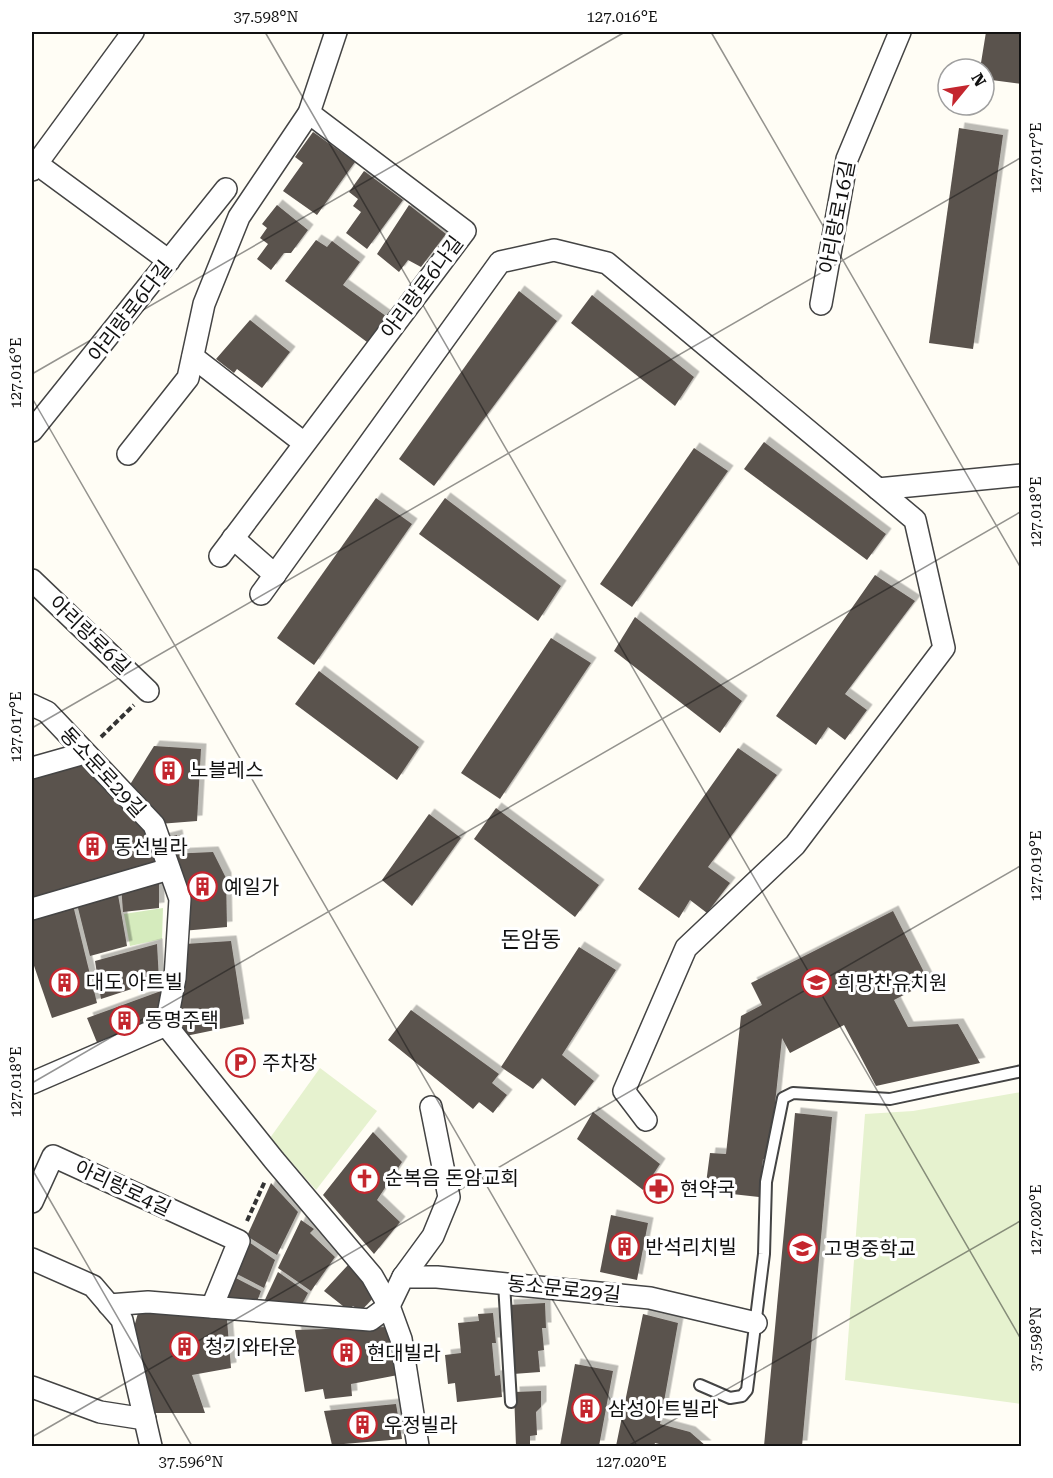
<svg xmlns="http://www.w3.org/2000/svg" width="1053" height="1478" viewBox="0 0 1053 1478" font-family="'Roboto Serif','Noto Sans KR',serif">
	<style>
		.green { fill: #d5ebbd }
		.pitch { fill: #e6f2cf }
		.building { fill: #5a524d; filter: url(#shadow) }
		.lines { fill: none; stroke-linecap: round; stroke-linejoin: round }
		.lane-casing { stroke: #444; stroke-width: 14 }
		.street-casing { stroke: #444; stroke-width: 24 }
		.path { stroke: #333; stroke-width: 4; stroke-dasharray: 6 3; stroke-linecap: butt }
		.lane { stroke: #fff; stroke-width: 10 }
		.street { stroke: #fff; stroke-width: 21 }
		.ticks { fill: none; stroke: #111; stroke-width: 1.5; stroke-opacity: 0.45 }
		.labels { text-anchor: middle; stroke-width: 6; stroke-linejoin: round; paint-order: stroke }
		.street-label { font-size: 20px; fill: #111; stroke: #fff }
		.poi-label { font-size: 20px; fill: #111; stroke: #fff; text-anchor: start }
		.quarter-label { font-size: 22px; fill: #111; stroke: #fff }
		.neatline { fill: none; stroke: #111; stroke-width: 2 }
		.ticks-label { font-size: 15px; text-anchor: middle; fill: #111 }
	</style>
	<defs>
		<filter id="shadow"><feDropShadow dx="5.5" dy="-5.5" stdDeviation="0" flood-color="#0004"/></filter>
	</defs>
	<rect width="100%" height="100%" fill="#fffdf5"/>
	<path class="green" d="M163,908L162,939L130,946L124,914Z"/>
	<g class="pitch">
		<path d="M320,1068L377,1111L316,1190L270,1138Z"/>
		<path d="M1021,1092V1404L845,1380L865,1114L913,1111Z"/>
	</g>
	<g class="building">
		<path d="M986,32H1022V84L984,79V69H980Z"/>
		<path d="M959,128L1003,135L973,349L929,343Z"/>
		<path d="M313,132L355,162L317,215L283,191L303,163L295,157Z"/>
		<path d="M364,171L403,200L367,249L346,233L361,212L353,206L358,199L349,192Z"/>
		<path d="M277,205L308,230L291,253H284L271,270L257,259L268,244L260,238L267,228L262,224Z"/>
		<path d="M409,205L446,234L421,267L408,260L399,272L377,254Z"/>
		<path d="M316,240L327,247L332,241L360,262L343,285L390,319L371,345L285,281Z"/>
		<path d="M519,291L557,321L434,486L399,459Z"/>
		<path d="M592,295L694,377L675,406L571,323Z"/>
		<path d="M250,320L290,352L262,388L237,369L234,373L216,359Z"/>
		<path d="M764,442L886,534L867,560L744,469Z"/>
		<path d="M694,448L728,471L632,607L600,584Z"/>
		<path d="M376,498L412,524L314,665L277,638Z"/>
		<path d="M445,498L561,586L538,621L419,534Z"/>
		<path d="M875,575L915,601L845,694L867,710L845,740L828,727L816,745L776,716Z"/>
		<path d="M635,617L742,701L720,733L614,651Z"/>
		<path d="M551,638L591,663L500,799L461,773Z"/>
		<path d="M319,671L419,747L397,780L295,704Z"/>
		<path d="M154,746L201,749L197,821L159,824L126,791Z"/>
		<path d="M738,748L777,775L708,867L730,883L707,913L690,900L679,918L638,889Z"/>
		<path d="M85,758L149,827L162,867L32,903V773Z"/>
		<path d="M496,808L599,885L575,917L474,839Z"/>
		<path d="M429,814L461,838L412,906L382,880Z"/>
		<path d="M177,835L180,852L167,853L161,839Z"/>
		<path d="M213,852L226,878L227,927L182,931L169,854Z"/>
		<path d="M148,881L159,883V908L123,912L121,885Z"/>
		<path d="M117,889L127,946L90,956L76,900Z"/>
		<path d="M73,905L97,1003L52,1018L32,960V914Z"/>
		<path d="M893,911L929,982L894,1000L908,1027L958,1024L980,1063L876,1086L844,1025L790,1053L782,1038L769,1160L763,1159L759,1197L705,1191L710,1153L726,1154L741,1016L762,1005L751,983Z"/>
		<path d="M231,941L244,1024L176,1038L185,944Z"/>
		<path d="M157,944L159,980L101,999L95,961Z"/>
		<path d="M579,947L616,970L562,1055L594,1081L575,1106L542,1078L533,1089L501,1067Z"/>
		<path d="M161,991L159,1022L98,1045L87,1018Z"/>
		<path d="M411,1010L499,1074L492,1083L507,1095L493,1113L479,1102L473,1109L388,1040Z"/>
		<path d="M593,1112L660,1164L643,1190L577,1139Z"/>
		<path d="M795,1113L832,1117L802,1446H764Z"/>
		<path d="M373,1132L402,1162L377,1200L400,1222L374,1254L323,1195Z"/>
		<path d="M271,1183L298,1212L277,1255L247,1236Z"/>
		<path d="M611,1215L648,1223L637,1280L600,1272Z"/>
		<path d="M301,1220L314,1229L310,1233L335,1257L311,1291L278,1268Z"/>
		<path d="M246,1240L275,1260L264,1288L233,1272Z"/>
		<path d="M349,1264L374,1297L361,1311L353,1306L348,1310L324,1291Z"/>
		<path d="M278,1272L308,1293L299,1310L262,1306Z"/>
		<path d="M232,1276L261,1291L256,1304L239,1299L236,1303H219Z"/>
		<path d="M545,1303L546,1328H542L544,1350L538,1351L540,1372L513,1374L508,1305Z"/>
		<path d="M166,1312L227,1320L231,1368L192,1375L205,1413H150L134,1327L138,1313Z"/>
		<path d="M493,1313L496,1343H492L495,1376L500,1375L502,1397L457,1402L455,1383L448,1384L445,1355L461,1353L458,1323L479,1321L478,1314Z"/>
		<path d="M643,1314L678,1323L660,1424L690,1432L706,1446H667L655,1443L654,1446H616Z"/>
		<path d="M387,1327L398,1375L351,1384L352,1396L325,1399L323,1389L305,1392L295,1330Z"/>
		<path d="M575,1364L613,1371L599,1446H560Z"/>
		<path d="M541,1391V1407L536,1412L537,1435L530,1436V1446H516L514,1392Z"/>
		<path d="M396,1404L402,1439L332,1445L324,1411Z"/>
	</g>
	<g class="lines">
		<defs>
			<g id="lane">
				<path d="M504,1283L511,1402"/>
				<path d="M700,1385L730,1398L742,1396L747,1390L764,1254L766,1182L783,1098L793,1093L890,1099L1022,1071"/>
			</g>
			<g id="street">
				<path d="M37,164L169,261"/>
				<path d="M32,170L133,32"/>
				<path d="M821,304L847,159L900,32"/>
				<path d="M193,357L304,443"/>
				<path d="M32,431L226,189"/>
				<path d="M128,454L188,378L204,304L239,217L309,113L336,32"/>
				<path d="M233,538L275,575"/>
				<path d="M220,556L465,231L309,113"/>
				<path d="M32,580L148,691"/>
				<path d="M261,594L500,262L554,250L607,263L878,489L1022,475"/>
				<path d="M32,705L47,712L154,825L180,899L175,978L166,1025L274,1160L372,1276L389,1306L401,1339L418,1446"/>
				<path d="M32,768L85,753"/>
				<path d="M32,909L169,869"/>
				<path d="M32,1083L166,1025"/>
				<path d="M646,1120L624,1091L686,948L795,845L944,648L915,520L878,489"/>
				<path d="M32,1202L53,1156L239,1241L212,1307"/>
				<path d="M32,1259L93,1286L122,1320L151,1446"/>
				<path d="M403,1277L433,1236L449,1197L431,1107"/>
				<path d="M109,1305L148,1302L370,1320L389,1306L403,1277H437L650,1298L756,1323"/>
				<path d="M32,1387L100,1412L145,1419"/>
			</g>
		</defs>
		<use href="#lane" class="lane-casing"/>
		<use href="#street" class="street-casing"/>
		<g class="path">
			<path d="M101,737L134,705"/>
			<path d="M247,1221L265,1181"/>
		</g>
		<use href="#lane" class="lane"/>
		<use href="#street" class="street"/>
	</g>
	<path class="ticks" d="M265,32L1022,1341M711,32L1022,570M32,374L625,32M32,398L637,1446M32,728L1022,157M32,1083L1022,511M32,1169L192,1446M32,1437L1022,865M628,1446L1022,1220"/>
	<defs>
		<symbol id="building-ring" viewBox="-11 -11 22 22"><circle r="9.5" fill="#fff" stroke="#c4262e" stroke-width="1.5"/><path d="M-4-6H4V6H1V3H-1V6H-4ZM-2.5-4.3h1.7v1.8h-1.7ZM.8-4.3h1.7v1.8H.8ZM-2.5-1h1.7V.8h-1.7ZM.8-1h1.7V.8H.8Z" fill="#c4262e"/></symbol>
		<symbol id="school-ring" viewBox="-11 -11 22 22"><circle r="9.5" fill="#fff" stroke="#c4262e" stroke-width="1.5"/><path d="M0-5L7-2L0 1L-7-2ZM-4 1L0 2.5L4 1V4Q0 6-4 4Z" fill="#c4262e"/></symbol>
		<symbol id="parking-ring" viewBox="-11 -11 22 22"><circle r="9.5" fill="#fff" stroke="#c4262e" stroke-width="1.5"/><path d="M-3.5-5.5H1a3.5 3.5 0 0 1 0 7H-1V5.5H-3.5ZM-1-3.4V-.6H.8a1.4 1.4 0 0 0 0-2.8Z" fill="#c4262e"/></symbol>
		<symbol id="church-ring" viewBox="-11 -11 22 22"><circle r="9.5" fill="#fff" stroke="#c4262e" stroke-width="1.5"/><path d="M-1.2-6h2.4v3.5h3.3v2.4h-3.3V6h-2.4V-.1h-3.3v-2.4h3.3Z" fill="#c4262e"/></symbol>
		<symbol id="pharmacy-ring" viewBox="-11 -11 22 22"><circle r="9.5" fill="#fff" stroke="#c4262e" stroke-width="1.5"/><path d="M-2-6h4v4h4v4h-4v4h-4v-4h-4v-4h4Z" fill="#c4262e"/></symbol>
	</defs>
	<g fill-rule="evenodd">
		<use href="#building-ring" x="152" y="754" width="33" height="33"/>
		<use href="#building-ring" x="76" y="830" width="33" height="33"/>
		<use href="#building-ring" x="186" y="870" width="33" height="33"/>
		<use href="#building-ring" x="48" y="966" width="33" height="33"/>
		<use href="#school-ring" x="800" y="966" width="33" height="33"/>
		<use href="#building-ring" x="108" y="1004" width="33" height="33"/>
		<use href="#parking-ring" x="224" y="1046" width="33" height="33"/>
		<use href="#church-ring" x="348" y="1162" width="33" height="33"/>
		<use href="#pharmacy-ring" x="642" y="1172" width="33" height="33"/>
		<use href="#building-ring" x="608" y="1230" width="33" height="33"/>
		<use href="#school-ring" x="786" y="1232" width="33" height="33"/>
		<use href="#building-ring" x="168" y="1330" width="33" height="33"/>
		<use href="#building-ring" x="330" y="1336" width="33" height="33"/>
		<use href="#building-ring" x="570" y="1392" width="33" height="33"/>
		<use href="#building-ring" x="346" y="1408" width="33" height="33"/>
	</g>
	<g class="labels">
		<g class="street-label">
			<text transform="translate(837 217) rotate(-79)" y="7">아리랑로16길</text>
			<text transform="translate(422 287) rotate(-53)" y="7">아리랑로6나길</text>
			<text transform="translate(130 311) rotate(-52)" y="7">아리랑로6다길</text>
			<text transform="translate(90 635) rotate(44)" y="7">아리랑로6길</text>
			<text transform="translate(103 772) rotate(47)" y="7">동소문로29길</text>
			<text transform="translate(123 1188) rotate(25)" y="7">아리랑로4길</text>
			<text transform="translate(564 1289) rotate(6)" y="7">동소문로29길</text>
		</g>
		<g class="poi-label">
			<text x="190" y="777">노블레스</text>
			<text x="114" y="854">동선빌라</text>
			<text x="224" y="894">예일가</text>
			<text x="86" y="989">대도 아트빌</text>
			<text x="837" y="990">희망찬유치원</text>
			<text x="145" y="1027">동명주택</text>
			<text x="262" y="1070">주차장</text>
			<text x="385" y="1185">순복음 돈암교회</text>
			<text x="680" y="1196">현약국</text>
			<text x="645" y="1254">반석리치빌</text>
			<text x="824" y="1256">고명중학교</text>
			<text x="205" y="1354">청기와타운</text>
			<text x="367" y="1360">현대빌라</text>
			<text x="608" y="1416">삼성아트빌라</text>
			<text x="384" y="1432">우정빌라</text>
		</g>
		<g class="quarter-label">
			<text x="531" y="947">돈암동</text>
		</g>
	</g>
	<rect width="1053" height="1478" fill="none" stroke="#ffffff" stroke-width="66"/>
	<g transform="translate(966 87) rotate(60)"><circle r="28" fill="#ffffff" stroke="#a0a0a0" stroke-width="1.5"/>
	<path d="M0-4.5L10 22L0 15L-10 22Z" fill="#c4262e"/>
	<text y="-9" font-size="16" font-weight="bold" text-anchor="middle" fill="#111111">N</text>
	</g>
	<rect x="33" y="33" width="987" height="1412" class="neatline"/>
	<g class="ticks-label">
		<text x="266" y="22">37.598°N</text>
		<text x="622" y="22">127.016°E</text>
		<text transform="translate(1036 158) rotate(-90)" y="5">127.017°E</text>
		<text transform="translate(16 373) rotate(-90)" y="5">127.016°E</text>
		<text transform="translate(1036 512) rotate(-90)" y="5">127.018°E</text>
		<text transform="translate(16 727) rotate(-90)" y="5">127.017°E</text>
		<text transform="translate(1036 866) rotate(-90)" y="5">127.019°E</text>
		<text transform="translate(16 1082) rotate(-90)" y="5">127.018°E</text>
		<text transform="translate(1036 1220) rotate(-90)" y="5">127.020°E</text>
		<text transform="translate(1036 1339) rotate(-90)" y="5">37.598°N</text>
		<text x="191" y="1467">37.596°N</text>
		<text x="631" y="1467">127.020°E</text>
	</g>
</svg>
